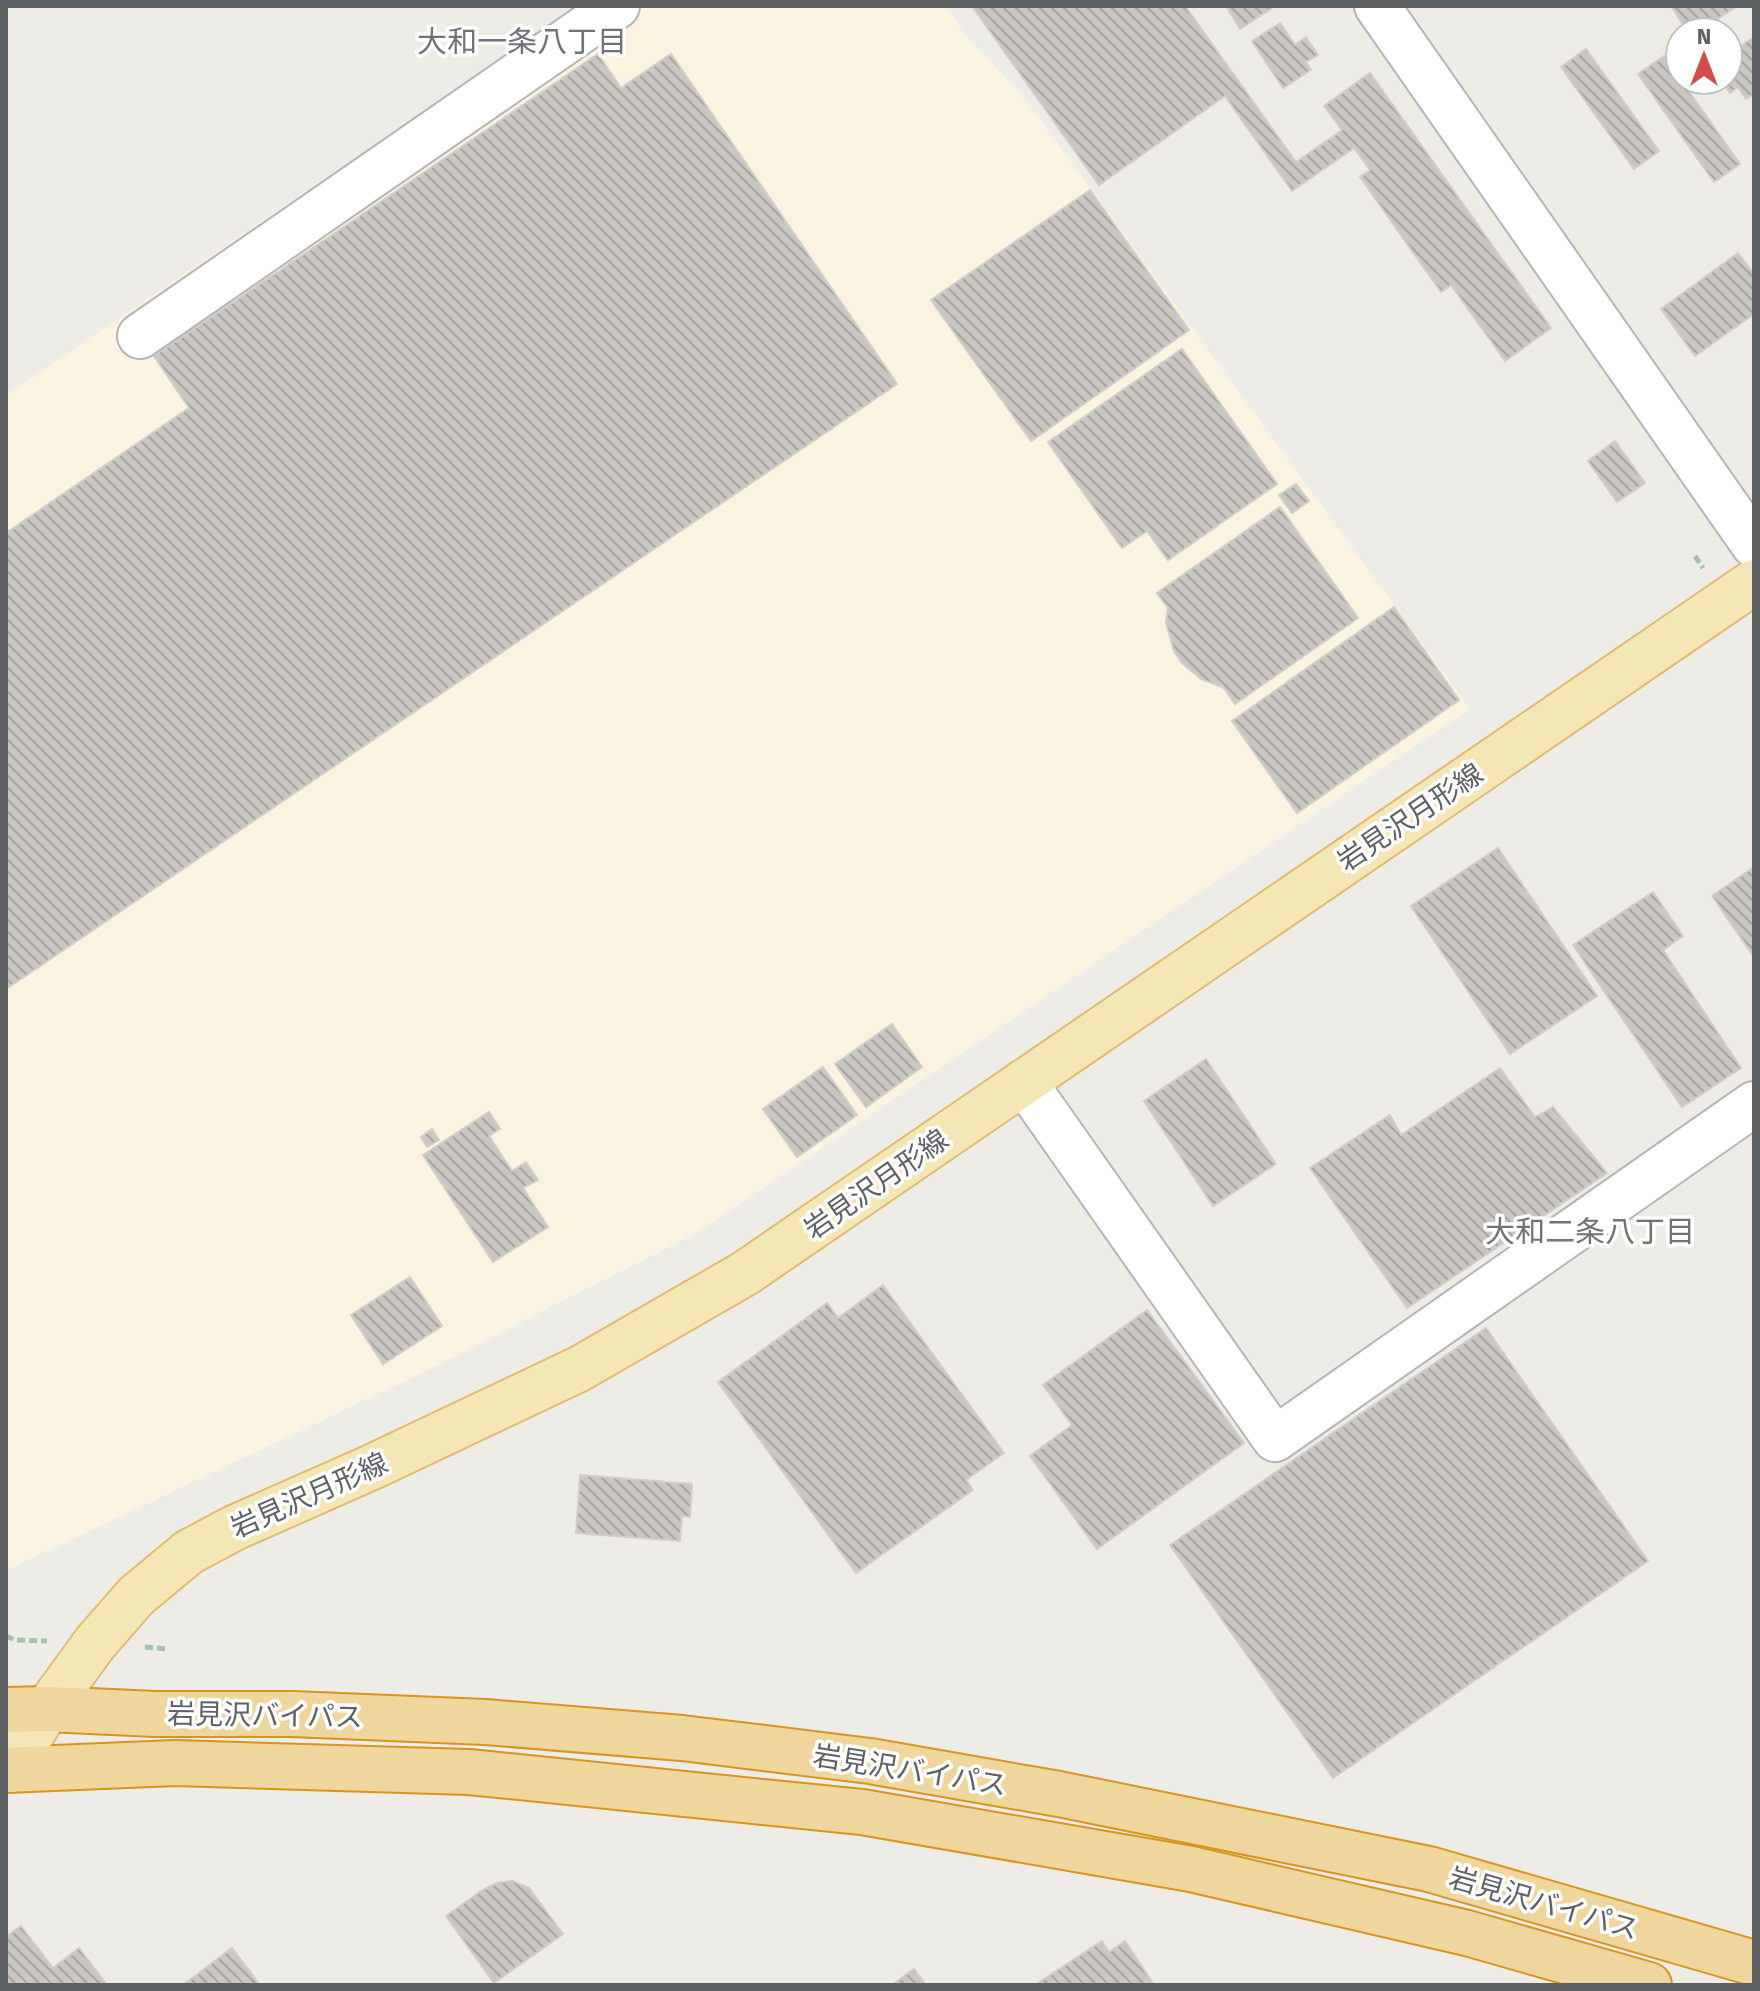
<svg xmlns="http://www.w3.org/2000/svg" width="1760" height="1991" viewBox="0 0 1760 1991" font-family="'Fira Sans','Noto Sans JP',sans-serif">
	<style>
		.commercial { fill: #faf3e0 }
		.building { fill: url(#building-back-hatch); stroke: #d2cec6; stroke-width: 2 }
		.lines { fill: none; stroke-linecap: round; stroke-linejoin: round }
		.minor-casing { stroke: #b2b4b7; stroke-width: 48 }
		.major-casing { stroke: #dfba6f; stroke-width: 48 }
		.highway-casing { stroke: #d7941e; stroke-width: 48 }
		.path { stroke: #a1c3a9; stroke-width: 5; stroke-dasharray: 8 4; stroke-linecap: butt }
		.minor { stroke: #fff; stroke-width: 44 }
		.major { stroke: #f5e7b5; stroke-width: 44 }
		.highway { stroke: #efd69d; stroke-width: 44 }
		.labels { text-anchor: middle; stroke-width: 7; stroke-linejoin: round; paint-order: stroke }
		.street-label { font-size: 28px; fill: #5e6265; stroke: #fff }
		.neighbourhood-label { font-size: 30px; fill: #6f7377; stroke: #fff }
	</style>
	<defs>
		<pattern id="building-back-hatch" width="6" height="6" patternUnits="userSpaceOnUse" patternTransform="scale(2)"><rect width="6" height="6" fill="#cac7c3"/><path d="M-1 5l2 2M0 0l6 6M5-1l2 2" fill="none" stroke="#a7a5a2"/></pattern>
	</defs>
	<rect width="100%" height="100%" fill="#eeece7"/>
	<path class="commercial" d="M579,6H946L965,34L1025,99L1470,709L698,1232L422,1373L14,1567L6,1568V395Z"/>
	<g class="building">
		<path d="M972,6H1185L1296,162L1342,130L1324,106L1370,73L1551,328L1505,361L1451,285L1441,292L1360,177L1370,170L1354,148L1292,191L1225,96L1099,185Z"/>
		<path d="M1226,6H1275L1240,29Z"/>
		<path d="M1671,6H1735L1736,7L1697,32H1688Z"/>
		<path d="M1280,23L1295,45L1306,37L1318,55L1306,62L1311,70L1283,88L1252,41Z"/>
		<path d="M1754,37V94L1746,99L1738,87L1730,93L1722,80H1728V54Z"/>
		<path d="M1586,49L1659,151L1634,169L1561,67Z"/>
		<path d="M598,54L621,88L671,54L897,384L6,989V533L189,408L154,356Z"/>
		<path d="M1664,56L1740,164L1714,182L1638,74Z"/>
		<path d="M1090,190L1189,330L1031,441L931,300Z"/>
		<path d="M1738,253L1754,274V314L1695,356L1661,309Z"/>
		<path d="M1182,349L1277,484L1168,560L1147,531L1122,548L1048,442Z"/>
		<path d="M1615,441L1645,483L1617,502L1588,461Z"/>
		<path d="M1296,484L1309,501L1292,513L1279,495Z"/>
		<path d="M1280,507L1358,618L1235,704L1224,688L1201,679L1182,663L1174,651L1166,623L1168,608L1157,593Z"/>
		<path d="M1394,607L1459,700L1297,813L1232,721Z"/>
		<path d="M1498,848L1597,996L1510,1054L1411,906Z"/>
		<path d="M1754,867V957L1712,896Z"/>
		<path d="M1653,892L1683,936L1663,950L1741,1068L1682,1107L1573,945Z"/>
		<path d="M892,1024L922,1067L866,1107L835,1064Z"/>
		<path d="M1206,1059L1276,1164L1213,1206L1144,1101Z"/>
		<path d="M823,1067L857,1115L797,1157L763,1109Z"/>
		<path d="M1500,1068L1535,1117L1553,1107L1607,1173L1407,1308L1310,1168L1390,1115L1401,1135Z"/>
		<path d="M489,1112L500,1129L489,1136L512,1171L526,1162L538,1180L523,1188L548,1227L493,1262L423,1155Z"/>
		<path d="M432,1129L439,1140L427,1147L421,1137Z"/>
		<path d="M410,1277L442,1326L383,1364L351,1315Z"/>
		<path d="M883,1285L1004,1453L966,1480L973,1490L856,1573L718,1382L827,1303L838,1318Z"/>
		<path d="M1147,1310L1244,1443L1097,1549L1030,1456L1072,1425L1043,1385Z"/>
		<path d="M1486,1328L1648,1561L1333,1778L1170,1545Z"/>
		<path d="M580,1475L692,1484L690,1517L682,1516L680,1541L576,1533Z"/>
		<path d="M513,1881L529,1888L563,1934L494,1983L446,1916L481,1891L497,1883Z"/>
		<path d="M21,1926L53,1968L79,1948L107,1985H6V1937Z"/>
		<path d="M1102,1941L1109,1952L1125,1941L1154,1985H1035Z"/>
		<path d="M232,1948L260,1985H183Z"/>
		<path d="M914,1969L926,1985H892Z"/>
	</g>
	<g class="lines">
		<defs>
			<g id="minor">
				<path d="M1377,6L1754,545"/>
				<path d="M140,336L617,6"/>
				<path d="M1024,1082L1275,1439L1754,1104"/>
			</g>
			<path id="major" d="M10,1770L47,1709L95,1643L136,1596L189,1552L234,1528L372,1467L579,1369L744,1274L1754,582"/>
			<g id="highway">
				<path d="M6,1710L47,1709L155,1714H292L486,1722L682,1738L870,1761L1059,1794L1429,1869L1754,1963"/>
				<path d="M6,1770L175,1763L469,1772L862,1812L1191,1869L1467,1933L1649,1985"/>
			</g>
		</defs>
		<use href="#minor" class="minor-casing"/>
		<use href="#major" class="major-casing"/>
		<use href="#highway" class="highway-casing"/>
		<g class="path">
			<path d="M1695,556L1703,568"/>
			<path d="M6,1636L15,1640L47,1641"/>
			<path d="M145,1647L168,1649"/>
		</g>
		<use href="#minor" class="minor"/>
		<use href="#major" class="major"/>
		<use href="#highway" class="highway"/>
	</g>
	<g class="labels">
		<g class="street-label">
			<text transform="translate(1410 817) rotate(-34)" y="10">岩見沢月形線</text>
			<text transform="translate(876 1184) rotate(-35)" y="10">岩見沢月形線</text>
			<text transform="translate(309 1495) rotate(-24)" y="10">岩見沢月形線</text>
			<text transform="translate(265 1715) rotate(1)" y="10">岩見沢バイパス</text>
			<text transform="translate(910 1770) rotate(9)" y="10">岩見沢バイパス</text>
			<text transform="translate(1544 1903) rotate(16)" y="10">岩見沢バイパス</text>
		</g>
		<g class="neighbourhood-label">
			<text x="522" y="52">大和一条八丁目</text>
			<text x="1590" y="1242">大和二条八丁目</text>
		</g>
	</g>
	<rect width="1760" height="1991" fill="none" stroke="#5e6265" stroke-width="16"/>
	<g transform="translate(1704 56)"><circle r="38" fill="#ffffff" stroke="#bfc0c1" stroke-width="2"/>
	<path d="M0-6L14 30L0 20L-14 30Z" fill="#d34c48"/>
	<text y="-12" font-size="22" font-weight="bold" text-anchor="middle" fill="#5e6265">N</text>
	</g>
</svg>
